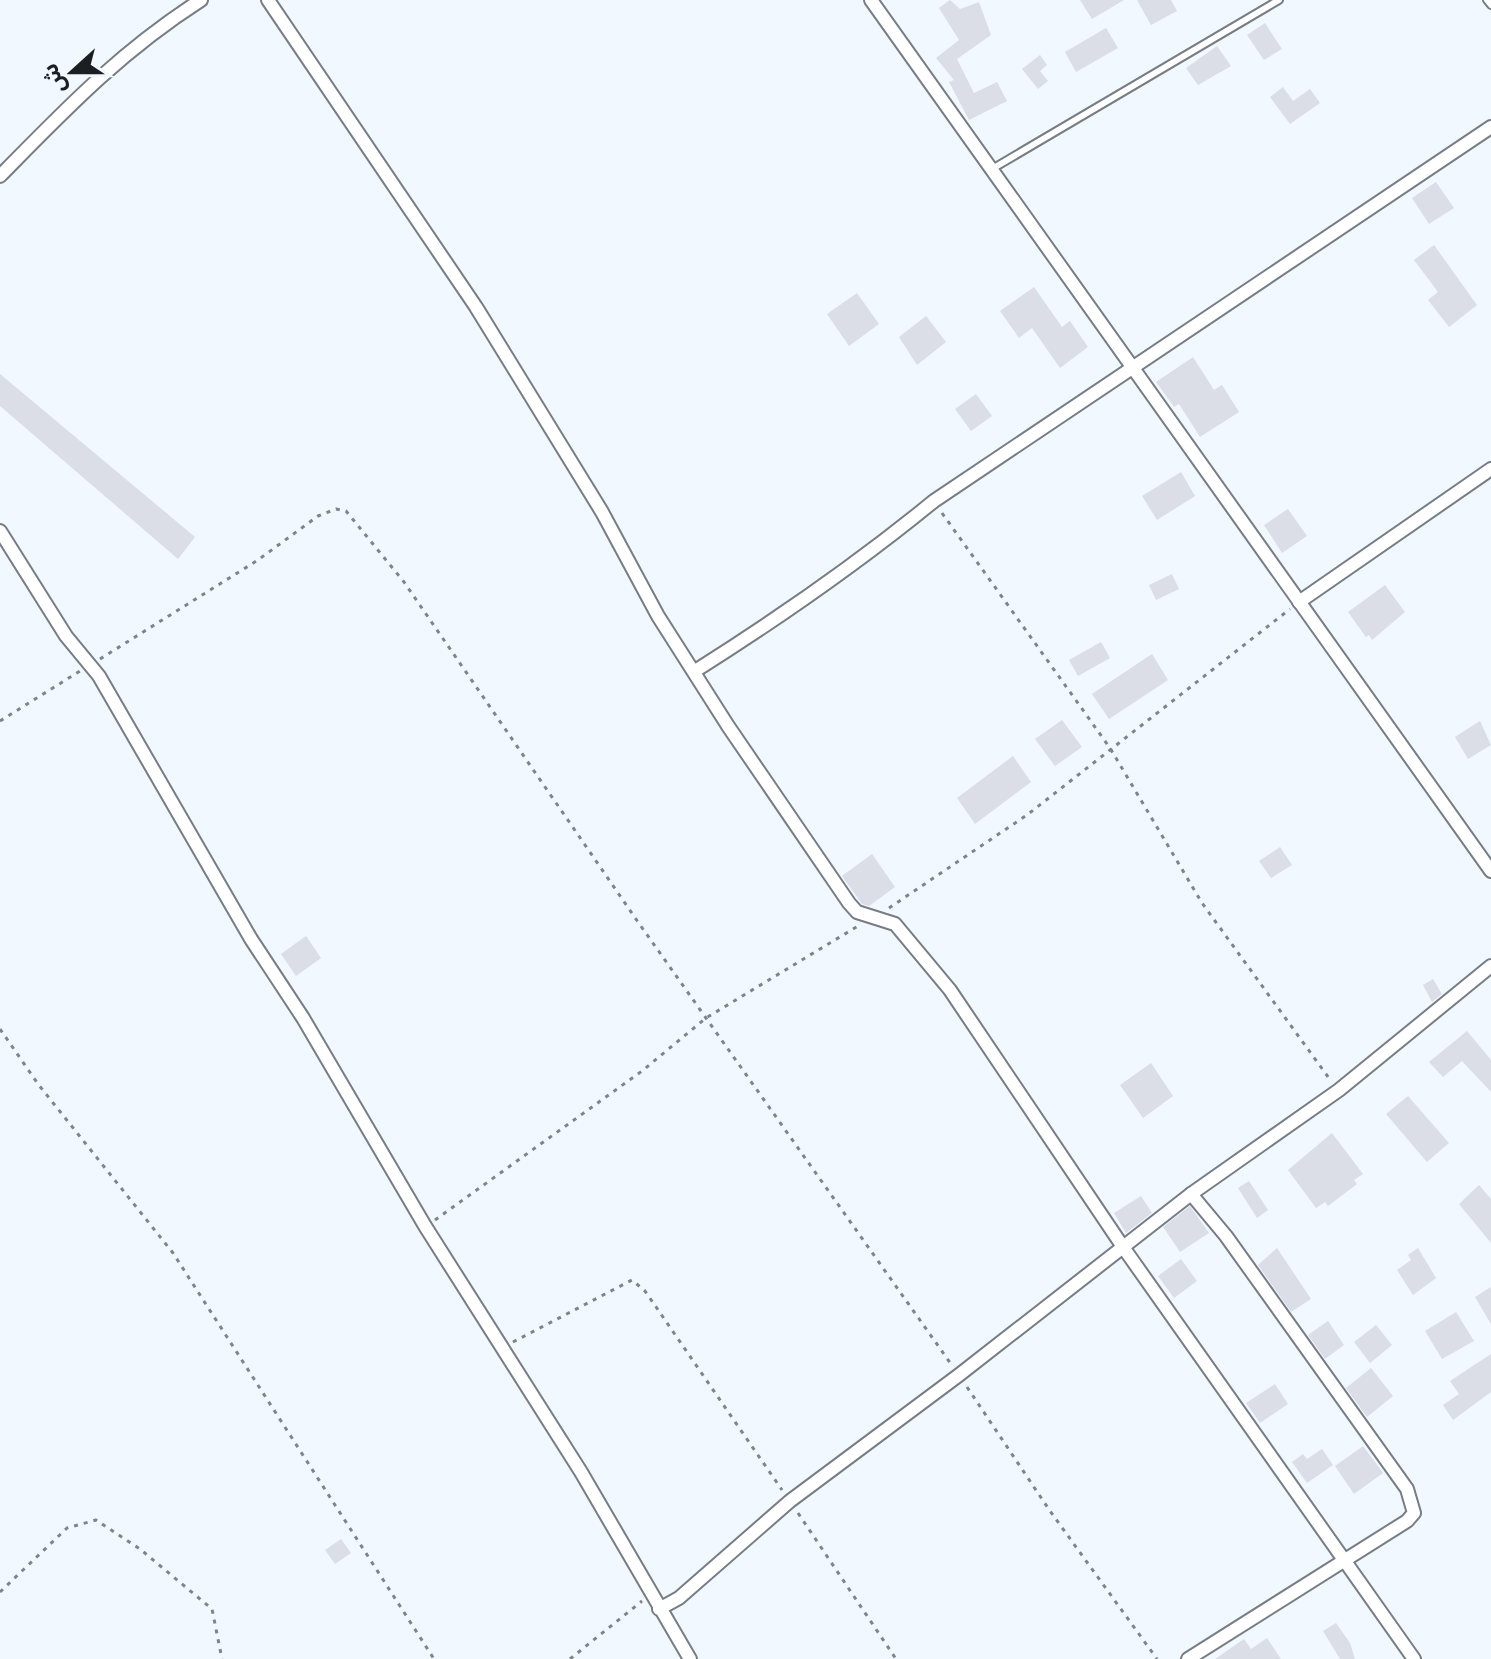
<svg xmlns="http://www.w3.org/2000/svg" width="1491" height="1659" viewBox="0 0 1491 1659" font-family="Signika,'Noto Sans Arabic',sans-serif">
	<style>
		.building { fill: #dbdde7 }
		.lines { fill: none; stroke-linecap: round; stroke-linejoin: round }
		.lane-casing { stroke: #767d84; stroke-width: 10 }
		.street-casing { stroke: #767d84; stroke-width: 16 }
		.path { stroke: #7f8488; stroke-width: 3; stroke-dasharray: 4 6; stroke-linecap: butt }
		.lane { stroke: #fff; stroke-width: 6 }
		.street { stroke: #fff; stroke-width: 12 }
	</style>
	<rect width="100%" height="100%" fill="#f2f8ff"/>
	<g class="building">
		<path d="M950,0L960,9L979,2L991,35L957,59L974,93L997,82L1007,101L969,120L949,82L954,80L936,58L959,40L939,8Z"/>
		<path d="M1080,0H1124L1092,19Z"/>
		<path d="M1137,0H1171L1177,11L1151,25Z"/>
		<path d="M1265,23L1282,49L1264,60L1247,35Z"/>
		<path d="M1106,28L1118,48L1076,72L1065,52Z"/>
		<path d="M1217,46L1231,66L1198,85L1186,68Z"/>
		<path d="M1040,55L1047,65L1040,71L1048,81L1038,89L1022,69Z"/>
		<path d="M1283,87L1293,101L1310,89L1320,103L1290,124L1270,97Z"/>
		<path d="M1436,182L1454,208L1429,224L1412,198Z"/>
		<path d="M1434,245L1477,305L1449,327L1428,300L1438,292L1414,260Z"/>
		<path d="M1034,287L1062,327L1070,321L1088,347L1060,368L1032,328L1019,338L1000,311Z"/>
		<path d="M857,293L879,324L849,346L827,314Z"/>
		<path d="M926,316L946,342L917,365L899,337Z"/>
		<path d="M1193,357L1214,390L1222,385L1239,412L1200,437L1179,404L1174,407L1156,382Z"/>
		<path d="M0,374L195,537L178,559L0,406Z"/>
		<path d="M976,394L992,416L971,431L955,409Z"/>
		<path d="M1181,472L1195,496L1157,520L1142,496Z"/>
		<path d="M1288,509L1307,536L1282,553L1264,525Z"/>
		<path d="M1172,574L1179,589L1156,600L1149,585Z"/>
		<path d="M1385,585L1405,612L1372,640L1369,635L1366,637L1348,612Z"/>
		<path d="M1101,642L1110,658L1078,676L1069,660Z"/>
		<path d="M1152,654L1168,680L1109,719L1092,694Z"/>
		<path d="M1062,720L1082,747L1055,766L1035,739Z"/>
		<path d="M1480,721L1491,745L1468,759L1455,737Z"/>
		<path d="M1013,756L1031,782L975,824L957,798Z"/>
		<path d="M1280,847L1292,865L1271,878L1259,861Z"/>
		<path d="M872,854L895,887L869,906L862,904L842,876Z"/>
		<path d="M306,936L321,958L296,976L281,954Z"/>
		<path d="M1433,979L1442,994L1432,1002L1423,985Z"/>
		<path d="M1467,1031L1491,1060V1092L1462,1061L1443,1077L1429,1062Z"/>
		<path d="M1151,1063L1173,1096L1143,1118L1120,1085Z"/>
		<path d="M1408,1096L1449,1143L1427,1162L1386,1114Z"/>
		<path d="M1332,1133L1363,1174L1354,1180L1357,1184L1328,1206L1325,1202L1316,1208L1288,1170Z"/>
		<path d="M1249,1181L1268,1210L1257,1218L1238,1188Z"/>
		<path d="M1479,1185L1491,1199V1243L1459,1204Z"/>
		<path d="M1141,1196L1152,1213L1126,1233L1114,1213Z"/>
		<path d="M1190,1206L1209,1233L1180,1252L1163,1227Z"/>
		<path d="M1277,1248L1311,1299L1291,1312L1258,1265Z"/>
		<path d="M1418,1248L1436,1278L1413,1295L1397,1270L1411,1260L1408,1255Z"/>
		<path d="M1181,1259L1197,1281L1174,1298L1158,1276Z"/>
		<path d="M1491,1287V1324L1475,1297Z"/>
		<path d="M1456,1312L1474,1341L1442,1359L1425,1331Z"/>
		<path d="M1328,1321L1344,1345L1325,1359L1308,1335Z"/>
		<path d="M1376,1325L1392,1345L1370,1363L1354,1342Z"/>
		<path d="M1491,1354V1392L1453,1420L1443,1405L1459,1394L1450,1381Z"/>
		<path d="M1371,1368L1393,1396L1367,1417L1346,1388Z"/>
		<path d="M1275,1384L1288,1404L1260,1423L1246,1403Z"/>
		<path d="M1363,1446L1383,1473L1354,1494L1335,1466Z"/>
		<path d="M1322,1449L1333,1465L1307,1483L1292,1462L1303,1454L1307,1459Z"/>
		<path d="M341,1539L351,1553L335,1564L325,1550Z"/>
		<path d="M1336,1623L1350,1643L1355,1659H1340L1323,1631Z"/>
		<path d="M1267,1638L1281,1659H1215L1244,1639L1251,1649Z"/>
	</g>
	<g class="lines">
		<defs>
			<g id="lane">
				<path d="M1487,0L1491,5"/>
				<path d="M992,169L1279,0"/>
			</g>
			<g id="street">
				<path d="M268,0L476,307L602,512L658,616L728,726L849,903L857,912L895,924L950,990L1123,1247L1414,1659"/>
				<path d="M871,0L1491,871"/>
				<path d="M0,176C66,109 120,52 201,0"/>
				<path d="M0,531L66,636L99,676L251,939L303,1018L425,1226L581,1472L690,1659"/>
				<path d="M1299,602L1491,469"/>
				<path d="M695,671C779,618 857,564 934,501L1491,127"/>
				<path d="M659,1609L679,1598L790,1501L959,1375L1191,1194L1339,1090L1491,966"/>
				<path d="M1188,1659L1407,1521L1414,1513L1407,1489L1226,1236L1191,1194"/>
			</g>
		</defs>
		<use href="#lane" class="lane-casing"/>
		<use href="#street" class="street-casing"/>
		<g class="path">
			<path d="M942,513L1110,748L1202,903L1331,1081"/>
			<path d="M100,659L258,560L318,516L336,509L346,511L404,582L638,922L951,1364"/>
			<path d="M0,721L80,671"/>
			<path d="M889,908L1027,815L1290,609"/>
			<path d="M0,1029L38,1084L173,1253L434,1659"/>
			<path d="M435,1220L642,1071L706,1018L858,926"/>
			<path d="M513,1342L632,1280L645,1291L782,1490"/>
			<path d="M967,1387L1050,1511L1157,1659"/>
			<path d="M798,1513L896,1659"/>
			<path d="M0,1592L67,1528L96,1520L140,1549L212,1609L222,1659"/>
			<path d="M570,1659L642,1601"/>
		</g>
		<use href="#lane" class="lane"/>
		<use href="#street" class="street"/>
	</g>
	<g transform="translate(72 72) rotate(249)" stroke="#f2f8ff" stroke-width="6" paint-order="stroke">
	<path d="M0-6L14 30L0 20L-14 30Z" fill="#1c1f22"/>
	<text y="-12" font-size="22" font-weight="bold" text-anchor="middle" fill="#1c1f22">ش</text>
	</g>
</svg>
